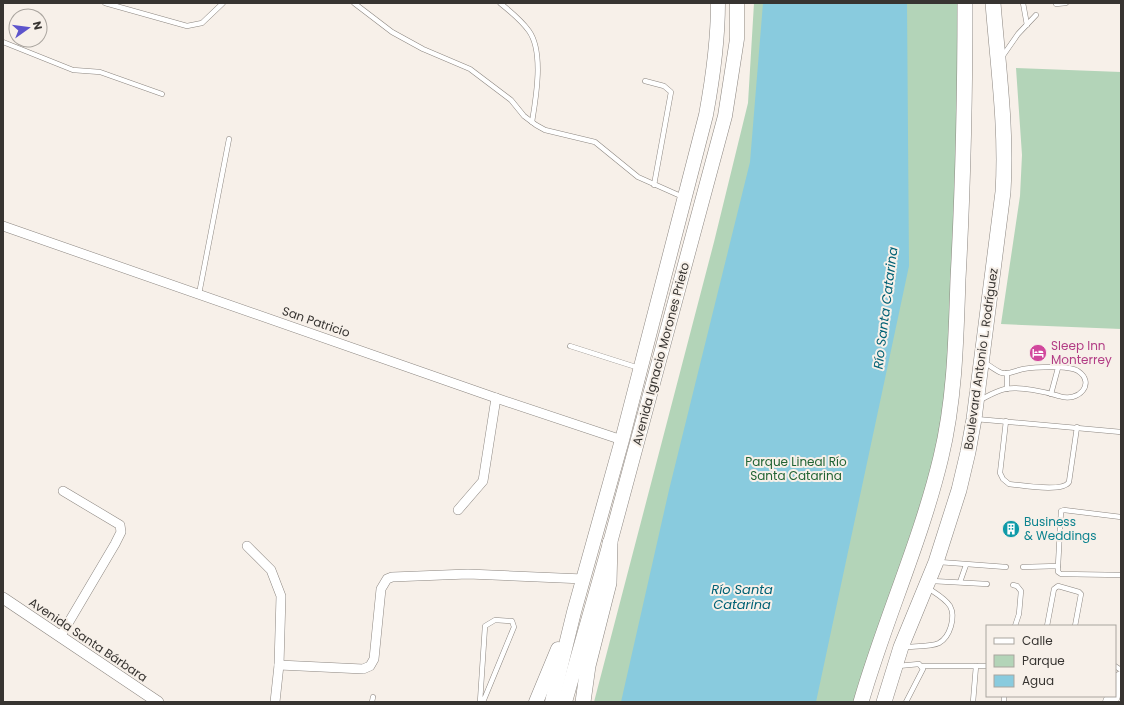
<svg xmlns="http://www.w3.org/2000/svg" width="1124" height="705" viewBox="0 0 1124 705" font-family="Poppins,sans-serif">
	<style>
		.green { fill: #b3d4b8 }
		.water { fill: #89cbde }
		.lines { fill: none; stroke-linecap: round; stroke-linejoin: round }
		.service-casing { stroke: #8c8680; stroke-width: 5.5 }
		.minor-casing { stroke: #8c8680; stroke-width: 10 }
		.tertiary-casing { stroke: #8c8680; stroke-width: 12 }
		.primary-casing { stroke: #8c8680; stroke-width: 15 }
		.trunk-casing { stroke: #8c8680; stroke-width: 16 }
		.service { stroke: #fff; stroke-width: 4.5 }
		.minor { stroke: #fff; stroke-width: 9 }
		.tertiary { stroke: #fff; stroke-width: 11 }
		.primary { stroke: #fff; stroke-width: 14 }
		.trunk { stroke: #fff; stroke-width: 15 }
		.labels { text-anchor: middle; stroke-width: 4; stroke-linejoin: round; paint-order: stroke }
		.street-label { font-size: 12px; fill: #373431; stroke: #f7f0e9 }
		.hotel-label { font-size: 12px; fill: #b23c85; stroke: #f7f0e9; text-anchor: start }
		.park-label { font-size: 12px; fill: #216333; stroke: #f7f0e9 }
		.culture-label { font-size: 12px; fill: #0d838f; stroke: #f7f0e9; text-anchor: start }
		.water-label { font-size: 13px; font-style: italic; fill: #006175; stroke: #f7f0e9 }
	</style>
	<rect width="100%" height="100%" fill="#f7f0e9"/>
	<g class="green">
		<path d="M754,3H964V159L943,445L857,702H594L714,242L748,103Z"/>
		<path d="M1016,68L1121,72V329L1001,324L1020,196L1022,155Z"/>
	</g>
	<path class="water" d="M763,3H907L909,266L816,702H621L669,490L750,162Z"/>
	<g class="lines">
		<defs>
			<g id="service">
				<path d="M105,3L187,26L202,23L223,3"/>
				<path d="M354,3L392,32L423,49L470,69L511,100L524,116L536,125L545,130L595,142L638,177L683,197"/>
				<path d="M500,3C510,11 522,21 529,31C544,52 536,98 532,122"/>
				<path d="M1023,3L1027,25"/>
				<path d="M1056,4L1066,3"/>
				<path d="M3,42L73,70L100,72L162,94"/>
				<path d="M1002,57L1018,34L1036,15"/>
				<path d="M645,81L664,86L671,92L654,185"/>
				<path d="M199,294L229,139"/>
				<path d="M570,346L639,368"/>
				<path d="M1007,389V373"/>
				<path d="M1051,394L1058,368"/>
				<path d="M980,400C988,396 996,391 1005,389C1019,386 1046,392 1059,396C1079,403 1096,383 1078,371C1069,365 1034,367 1023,369C1016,370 1010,375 1002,373C996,371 989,365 984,362"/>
				<path d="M976,419L1121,432"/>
				<path d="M1006,421L1000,473L1003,479L1009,484C1021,485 1063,493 1069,482L1077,427"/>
				<path d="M939,562L1006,567"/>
				<path d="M1058,566L1061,511L1064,510L1121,517"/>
				<path d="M1023,567L1058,566V572L1061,574L1121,575"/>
				<path d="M932,581L987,584"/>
				<path d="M960,582L966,565"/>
				<path d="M1013,585L1017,586L1021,591L1019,614L1015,626"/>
				<path d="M1047,626L1054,589L1058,586L1079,592L1081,594L1075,626"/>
				<path d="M905,647C915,646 931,647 939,643C950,637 956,617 950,606C945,598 935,593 928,588"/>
				<path d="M898,666L919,664L923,669L906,702"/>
				<path d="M922,666H987"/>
				<path d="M1115,666L1121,670"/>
				<path d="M372,702L373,697"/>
				<path d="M480,702L485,626L495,620L512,621L514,627L483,702"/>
				<path d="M973,702L976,666"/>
				<path d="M1004,702V696"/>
			</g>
			<g id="minor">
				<path d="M3,226L496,398L622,440"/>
				<path d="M458,510L483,481L496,398"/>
				<path d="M247,546L271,570L281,596L279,665L275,702"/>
				<path d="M60,637L115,544L121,532L120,525L63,491"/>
				<path d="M279,665L363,669L370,666L374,659L381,589L387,579L392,577L468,574L584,579"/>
			</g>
			<path id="tertiary" d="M3,598L158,702"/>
			<g id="primary">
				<path d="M1115,691L1121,678"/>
				<path d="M536,702L558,649"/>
				<path d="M552,702L574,612L622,440L706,115C713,77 718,41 718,3"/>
				<path d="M565,702L610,543L725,116L737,39V3"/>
				<path d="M1110,702L1113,696"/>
			</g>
			<g id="trunk">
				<path d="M583,702L588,666L609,583L610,543"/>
				<path d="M861,702C885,619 921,541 941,457C955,399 956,338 958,279C963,187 965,95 965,3"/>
				<path d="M884,702L901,647L936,562L959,490L968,452L974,419L1003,192C1007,129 998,66 993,3"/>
			</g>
		</defs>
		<use href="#service" class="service-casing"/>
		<use href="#minor" class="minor-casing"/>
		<use href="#tertiary" class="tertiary-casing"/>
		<use href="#primary" class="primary-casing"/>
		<use href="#trunk" class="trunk-casing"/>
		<use href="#service" class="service"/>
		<use href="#minor" class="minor"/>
		<use href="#tertiary" class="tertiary"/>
		<use href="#primary" class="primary"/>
		<use href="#trunk" class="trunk"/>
	</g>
	<defs>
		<symbol id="hotel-disc" viewBox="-11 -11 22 22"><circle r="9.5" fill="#d1479c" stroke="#f7f0e9"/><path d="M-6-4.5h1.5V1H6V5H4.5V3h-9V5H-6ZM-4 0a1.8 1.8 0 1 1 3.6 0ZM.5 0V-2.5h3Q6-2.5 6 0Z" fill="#fff"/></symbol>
		<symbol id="building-disc" viewBox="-11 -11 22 22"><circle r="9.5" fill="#0f9aa8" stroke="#f7f0e9"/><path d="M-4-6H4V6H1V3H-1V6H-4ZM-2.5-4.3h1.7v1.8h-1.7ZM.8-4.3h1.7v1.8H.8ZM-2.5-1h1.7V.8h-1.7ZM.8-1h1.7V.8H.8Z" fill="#fff"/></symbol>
	</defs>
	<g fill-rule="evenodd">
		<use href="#hotel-disc" x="1028" y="343" width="20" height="20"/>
		<use href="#building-disc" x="1001" y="519" width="20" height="20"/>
	</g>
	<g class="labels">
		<g class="street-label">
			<text transform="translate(316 322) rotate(19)" y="4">San Patricio</text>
			<text transform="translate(661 354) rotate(-75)" y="4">Avenida Ignacio Morones Prieto</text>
			<text transform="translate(981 359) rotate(-82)" y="4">Boulevard Antonio L. Rodríguez</text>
			<text transform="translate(88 640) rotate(34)" y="4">Avenida Santa Bárbara</text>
		</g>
		<g class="hotel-label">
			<text x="1051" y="350">Sleep Inn<tspan x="1051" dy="14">Monterrey</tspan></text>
		</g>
		<g class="park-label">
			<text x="796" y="466">Parque Lineal Río<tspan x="796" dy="14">Santa Catarina</tspan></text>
		</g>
		<g class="culture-label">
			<text x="1024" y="526">Business<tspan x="1024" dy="14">&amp; Weddings</tspan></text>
		</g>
		<g class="water-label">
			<text transform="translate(885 308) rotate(-83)" y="5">Río Santa Catarina</text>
			<text x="742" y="594">Río Santa<tspan x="742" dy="15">Catarina</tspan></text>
		</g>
	</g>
	<rect width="1124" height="705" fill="none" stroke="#373431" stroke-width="8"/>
	<rect x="986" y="625" width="130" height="72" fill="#f7f0e9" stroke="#aaa59f"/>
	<rect x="994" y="638" width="20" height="6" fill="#ffffff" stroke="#aaa59f"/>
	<text x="1022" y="645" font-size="12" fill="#373431">Calle</text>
	<rect x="994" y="655" width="20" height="12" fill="#b3d4b8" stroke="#aaa59f"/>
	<text x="1022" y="665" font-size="12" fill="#373431">Parque</text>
	<rect x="994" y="675" width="20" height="12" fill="#89cbde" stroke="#aaa59f"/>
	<text x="1022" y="685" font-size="12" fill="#373431">Agua</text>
	<g transform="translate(28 28) rotate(76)"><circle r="19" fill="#f7f0e9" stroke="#aaa59f"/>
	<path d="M0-3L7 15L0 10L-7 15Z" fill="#5d54cc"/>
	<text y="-6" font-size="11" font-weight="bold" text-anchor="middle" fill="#373431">N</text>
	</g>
</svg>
